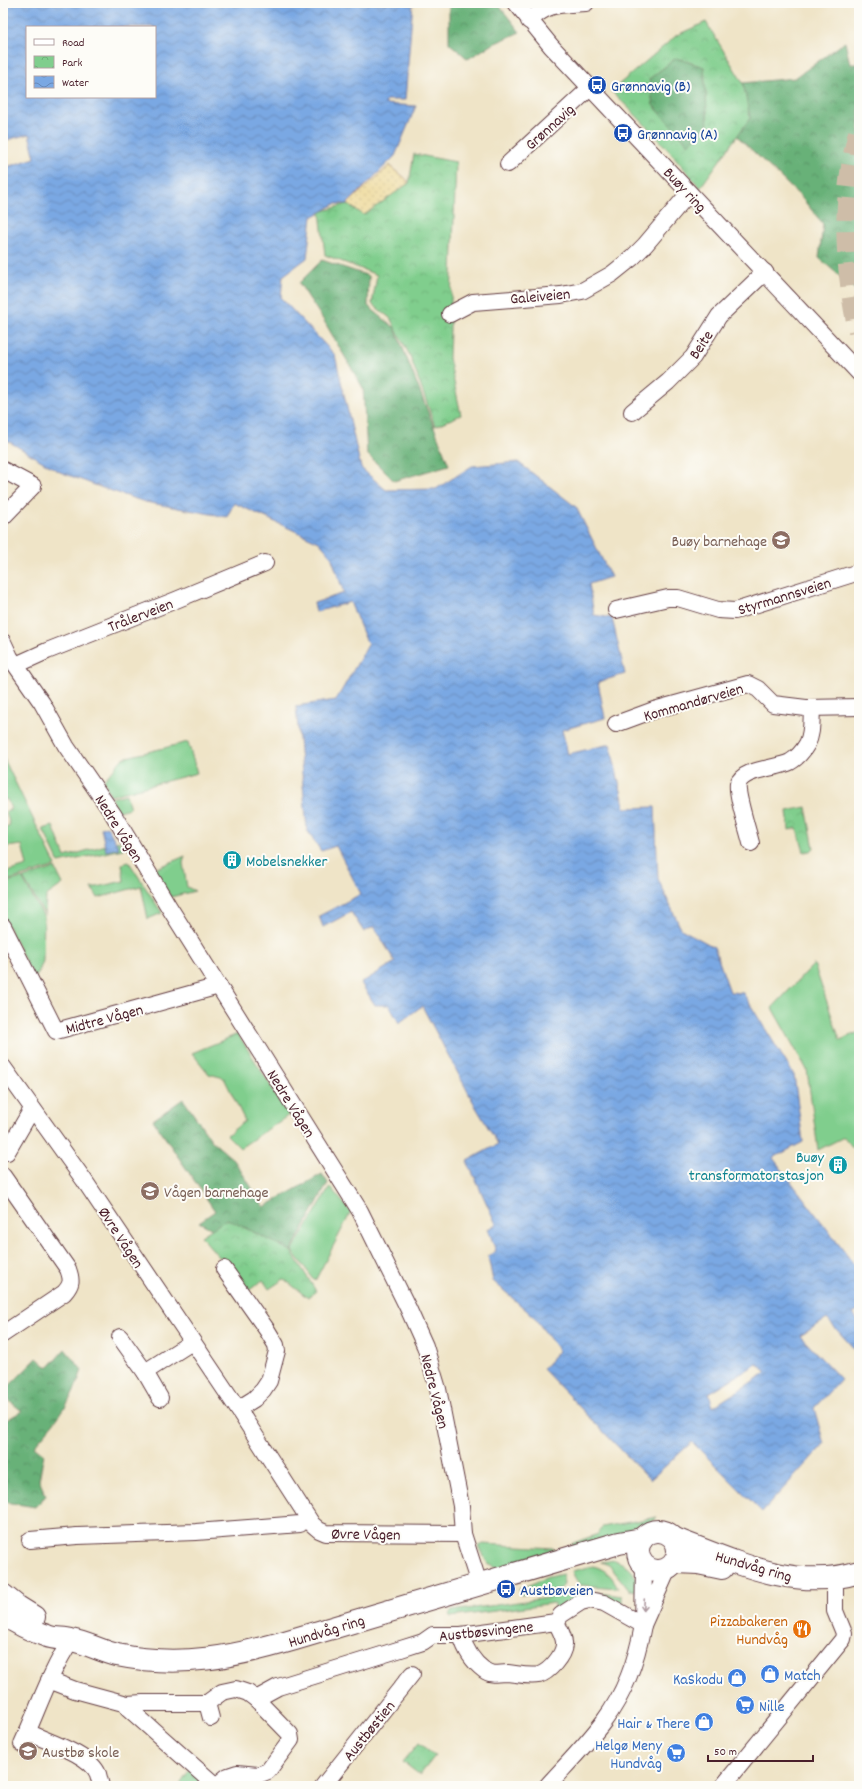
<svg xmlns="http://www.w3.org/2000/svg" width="862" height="1789" viewBox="0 0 862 1789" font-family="Dekko,sans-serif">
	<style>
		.green { fill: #80ce8d; stroke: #65765c }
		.forest { fill: url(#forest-crowns); stroke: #596852 }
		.sand { fill: url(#sand-dots); stroke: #9c7c64 }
		.park { fill: url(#park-crowns); stroke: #65765c; fill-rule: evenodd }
		.water { fill: url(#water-waves); stroke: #626487; fill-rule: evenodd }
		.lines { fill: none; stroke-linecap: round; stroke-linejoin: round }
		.highway-tunnel { stroke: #cebda8; stroke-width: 22; stroke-dasharray: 22 11; stroke-linecap: butt }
		.street-casing { stroke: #633d42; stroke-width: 18 }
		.secondary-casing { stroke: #633d42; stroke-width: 24 }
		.street { stroke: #fff; stroke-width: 16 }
		.secondary { stroke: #fff; stroke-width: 22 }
		.oneway { stroke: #ae9aa0 }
		.labels { text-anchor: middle; stroke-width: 4; stroke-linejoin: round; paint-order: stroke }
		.transit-label { font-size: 16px; fill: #164399; stroke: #fdfcf7; text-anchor: start }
		.street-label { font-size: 16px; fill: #4a1f2b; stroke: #fdfcf7 }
		.education-label { font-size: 16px; fill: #785e54; stroke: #fdfcf7; text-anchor: start }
		.culture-label { font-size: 16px; fill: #0d838f; stroke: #fdfcf7; text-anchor: start }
		.food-label { font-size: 16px; fill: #c56008; stroke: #fdfcf7; text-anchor: end }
		.shop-label { font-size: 16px; fill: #366cbe; stroke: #fdfcf7; text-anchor: end }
	</style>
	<defs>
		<pattern id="forest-crowns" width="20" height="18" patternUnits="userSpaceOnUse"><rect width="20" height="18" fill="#68b178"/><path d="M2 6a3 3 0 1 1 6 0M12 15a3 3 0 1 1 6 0" fill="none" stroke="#588f63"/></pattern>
		<pattern id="sand-dots" width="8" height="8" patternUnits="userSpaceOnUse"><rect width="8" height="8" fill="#eeda9e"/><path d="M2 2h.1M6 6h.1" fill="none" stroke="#cebb88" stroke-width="1.8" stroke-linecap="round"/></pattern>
		<pattern id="park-crowns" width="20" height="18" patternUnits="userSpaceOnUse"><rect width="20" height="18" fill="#80ce8d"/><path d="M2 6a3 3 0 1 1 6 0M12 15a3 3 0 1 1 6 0" fill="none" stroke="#70b07a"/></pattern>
		<pattern id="water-waves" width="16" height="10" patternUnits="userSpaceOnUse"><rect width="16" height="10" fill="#7aa8e3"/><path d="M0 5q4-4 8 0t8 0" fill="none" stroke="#6688b8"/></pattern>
	</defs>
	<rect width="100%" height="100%" fill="#fdfcf7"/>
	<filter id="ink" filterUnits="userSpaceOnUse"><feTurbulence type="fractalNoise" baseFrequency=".025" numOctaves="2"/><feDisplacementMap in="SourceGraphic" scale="8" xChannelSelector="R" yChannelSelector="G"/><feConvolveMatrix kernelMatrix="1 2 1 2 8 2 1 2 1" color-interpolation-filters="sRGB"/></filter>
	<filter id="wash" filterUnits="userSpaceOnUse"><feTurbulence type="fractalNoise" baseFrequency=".012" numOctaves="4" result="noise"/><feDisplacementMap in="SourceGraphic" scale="16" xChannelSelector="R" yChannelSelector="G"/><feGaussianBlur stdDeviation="0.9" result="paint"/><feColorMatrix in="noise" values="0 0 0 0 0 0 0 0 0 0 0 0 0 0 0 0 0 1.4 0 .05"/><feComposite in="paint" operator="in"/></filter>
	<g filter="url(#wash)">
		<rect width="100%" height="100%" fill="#efe4c7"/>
		<g class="green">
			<path d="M188,742L197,773L110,796L104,780L123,758Z"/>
			<path d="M4,759L56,866L3,882V873L27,866L22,845L6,847L3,839V829L10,826L6,811L11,809L7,799L3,800V760Z"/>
			<path d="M126,794L130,808L118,811L111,798Z"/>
			<path d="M53,826L65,857L119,841L123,849L59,863L43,829Z"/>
			<path d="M185,856L183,863L187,887L195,891L171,897L153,870Z"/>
			<path d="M129,862L162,913L148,919L141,886L98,898L92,888L124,881L122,864Z"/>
			<path d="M22,878L44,917L43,961L38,974L34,979L3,916V883Z"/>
			<path d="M814,964L840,1040L859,1032V1155L844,1137L818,1150L807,1070L772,1008Z"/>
			<path d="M238,1034L289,1115L240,1148L227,1135L245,1121L224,1078L209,1074L192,1053Z"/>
			<path d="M330,1187L351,1212L315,1281L292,1251Z"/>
			<path d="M657,1517C637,1537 595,1543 568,1550L573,1543L598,1534L602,1527Z"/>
			<path d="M483,1544L553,1548L555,1552L499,1569L488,1564L479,1546Z"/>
			<path d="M614,1560C632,1566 636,1574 639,1591L629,1590L609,1565L601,1562Z"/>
			<path d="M593,1566C606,1569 613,1577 618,1588L580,1585L575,1578L572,1571Z"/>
			<path d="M563,1574L564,1585L560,1589L521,1595L519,1589L548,1577Z"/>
			<path d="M591,1592L622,1596V1608L579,1595L569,1600L554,1615V1603L451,1617L449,1615L452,1611Z"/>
		</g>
		<g class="forest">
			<path d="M449,3H497L520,32L491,45L468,59L449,43Z"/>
			<path d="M845,42L850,64H859V293L819,258L823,224L801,197L737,136L750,118L743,83L795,78Z"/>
			<path d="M676,58L704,67L708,126L688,144L653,105L649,79Z"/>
			<path d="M322,260L369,276L368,306L395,328L449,465L394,481L367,454L363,388L324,321L299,283Z"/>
			<path d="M183,1099L212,1141L234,1160L264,1207L322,1174L328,1183L291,1251L227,1219L212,1229L199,1222L215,1211L153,1120Z"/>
			<path d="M65,1349L82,1370C71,1404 57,1420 34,1446L44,1454L39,1480L46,1496L35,1507L5,1502L3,1501V1422L22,1411L3,1396V1392L37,1358L48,1368Z"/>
		</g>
		<path class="sand" d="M390,165C396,174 403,173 409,183L364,216L347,204Z"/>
		<g class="park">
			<path d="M706,22L743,83L750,118L700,188C673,154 643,121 611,91L677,35ZM676,58L704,67L708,126L688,144L653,105L649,79Z"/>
			<path d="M414,154L456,162L449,358L461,415L435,426L410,356L390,318L372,304L377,275L325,255L320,212L347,204L364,215L409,183Z"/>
			<path d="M806,807L814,848L811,851L804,852L797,828L789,830L787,811Z"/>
			<path d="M55,868L63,884L46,896L45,915L23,878Z"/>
			<path d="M227,1219L291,1251L316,1291L308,1298L284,1279L269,1289L263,1280L248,1291L230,1262L218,1256L201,1236Z"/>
			<path d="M419,1743L435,1756L420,1775L403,1762Z"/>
			<path d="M190,1770L208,1786H179Z"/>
		</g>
		<g class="water">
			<path d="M3,3H413L405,100H386L385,104L416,106L395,156L347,204H335L312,217L307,258L283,276L281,298L335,355L361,468L386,490L436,489L472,466L518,462L576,507L611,577L589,584L594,615L612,618L625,674L598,682L605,718L562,730L568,754L610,744L625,808L655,807L658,879L681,929L714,947L730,992L743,993L794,1075L803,1142L773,1158L859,1271V1310L853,1314L859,1322V1351L857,1352L827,1319L800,1336L841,1379L814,1408L824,1444L762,1512L692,1442L650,1480L543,1369L559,1351L534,1317L493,1281L488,1256L496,1251L488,1229L496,1224L467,1161L498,1144L477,1109L422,1006L399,1023L389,1005H375L361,983L395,962L374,926L364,932L351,912L323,927L319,916L361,894L336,846L321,851L307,830L296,706L336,700L368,645L350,602L316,612L314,603L344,593L331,556L319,542L234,503L227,517L145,502L100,487L60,472L3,438V168L35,158L29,134L3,141ZM27,27H155V97H27ZM757,1364L767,1372L713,1407L709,1393Z"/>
			<path d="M107,826L119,848L106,851L101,828Z"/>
		</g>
	</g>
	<g filter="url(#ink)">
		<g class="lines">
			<path class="highway-tunnel" d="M859,133C842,198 845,266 859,331"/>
			<defs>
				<g id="street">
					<path d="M516,3L551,46L859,373"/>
					<path d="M529,21C550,2 559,5 586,3"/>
					<path d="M508,164L591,87"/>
					<path d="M450,314L473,302L561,295L582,291L612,274L632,258L645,245L689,193"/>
					<path d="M632,412L668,382L693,357L719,316L765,272"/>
					<path d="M3,470L33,486L3,517"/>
					<path d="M616,610L668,598H678L718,610L735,611L859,572"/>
					<path d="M3,642L10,657L42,703L66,746L113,814L169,907L360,1211L408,1308L425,1346L438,1389L461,1506L463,1534L479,1584"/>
					<path d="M16,665L47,651L176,600L265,563"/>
					<path d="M616,724L654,710L748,684L758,689L773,704L806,708L859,707"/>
					<path d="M751,843C748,831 736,793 738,784C743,768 777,769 790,762C797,758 803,751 807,744C813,733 811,720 812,708"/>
					<path d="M3,926L56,1031L219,986"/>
					<path d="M3,1067L84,1180L238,1409L312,1524L319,1530L326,1533L463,1534"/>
					<path d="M3,1151L7,1152L32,1109"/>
					<path d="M3,1176L68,1269C72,1280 72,1284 64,1293L3,1334"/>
					<path d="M224,1269L267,1330L276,1345L277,1351L269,1381L263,1390L254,1399L238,1409"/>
					<path d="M120,1337L145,1372L160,1398"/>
					<path d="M145,1372L192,1342"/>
					<path d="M30,1540L77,1536L196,1532L300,1524"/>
					<path d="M644,1566L643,1625L668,1569"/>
					<path d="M461,1635C465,1649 472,1661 484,1670C492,1676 499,1673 508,1673C518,1674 528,1677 539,1675C549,1672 563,1656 564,1645C565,1638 559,1628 556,1622"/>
					<path d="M49,1680L75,1690L127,1704L143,1703H207L222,1692L236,1689L248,1693L256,1699L278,1687L401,1649L423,1642L433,1635H461L556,1622L561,1615L581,1602L589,1600L604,1603L643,1625C637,1659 625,1693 604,1721C587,1744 566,1765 547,1786"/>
					<path d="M207,1703L211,1718"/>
					<path d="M127,1704L128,1708L216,1786L228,1776L237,1773L258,1775L268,1771L291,1740L290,1734L256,1699"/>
					<path d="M27,1732C46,1741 90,1754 98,1774C99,1778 100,1782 101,1786"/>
					<path d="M22,1744C38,1709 50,1672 71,1640"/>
					<path d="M323,1786L412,1674"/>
					<path d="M723,1786L843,1639L844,1633L835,1611V1588"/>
				</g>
				<g id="secondary">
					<circle cx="658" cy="1551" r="20"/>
					<path d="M675,1539C733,1561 796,1592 859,1572"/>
					<path d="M676,1562L698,1563L722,1568"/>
					<path d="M3,1595L18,1607L34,1617"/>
					<path d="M3,1614C16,1623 32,1631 47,1636C54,1639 63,1638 71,1640C87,1643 101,1651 117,1655C180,1668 234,1657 295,1639L619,1543L642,1539"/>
				</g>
			</defs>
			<use href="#street" class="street-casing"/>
			<use href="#secondary" class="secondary-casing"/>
			<use href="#street" class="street"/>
			<use href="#secondary" class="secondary"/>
		</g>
		<defs><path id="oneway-shaft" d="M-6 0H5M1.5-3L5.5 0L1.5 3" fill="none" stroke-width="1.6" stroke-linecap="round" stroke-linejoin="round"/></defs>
		<use class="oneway" href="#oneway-shaft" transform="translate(644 1605) rotate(93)"/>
	</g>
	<defs>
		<symbol id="bus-disc" viewBox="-11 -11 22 22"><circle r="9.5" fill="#1a4fb4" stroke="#fdfcf7"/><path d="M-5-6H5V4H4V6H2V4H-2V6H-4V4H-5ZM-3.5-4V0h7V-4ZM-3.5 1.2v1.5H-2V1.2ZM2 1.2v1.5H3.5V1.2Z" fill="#fff"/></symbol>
		<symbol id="school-disc" viewBox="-11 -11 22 22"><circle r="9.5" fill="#8d6e63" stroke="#fdfcf7"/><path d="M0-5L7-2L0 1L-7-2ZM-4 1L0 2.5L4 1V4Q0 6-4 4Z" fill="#fff"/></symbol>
		<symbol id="building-disc" viewBox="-11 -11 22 22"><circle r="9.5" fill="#0f9aa8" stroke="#fdfcf7"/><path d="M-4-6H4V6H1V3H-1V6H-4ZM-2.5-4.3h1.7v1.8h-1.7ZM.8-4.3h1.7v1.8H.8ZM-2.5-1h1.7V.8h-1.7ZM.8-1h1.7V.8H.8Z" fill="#fff"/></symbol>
		<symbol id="restaurant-disc" viewBox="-11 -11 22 22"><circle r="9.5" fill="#e8710a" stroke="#fdfcf7"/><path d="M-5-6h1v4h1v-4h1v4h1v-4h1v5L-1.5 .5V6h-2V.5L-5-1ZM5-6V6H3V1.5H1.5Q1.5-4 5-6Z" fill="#fff"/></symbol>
		<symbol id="shop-disc" viewBox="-11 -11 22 22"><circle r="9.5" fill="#3f7fe0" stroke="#fdfcf7"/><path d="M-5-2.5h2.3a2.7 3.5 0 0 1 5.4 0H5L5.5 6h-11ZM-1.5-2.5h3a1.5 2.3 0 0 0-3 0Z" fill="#fff"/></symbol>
		<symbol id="supermarket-disc" viewBox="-11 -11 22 22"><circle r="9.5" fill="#3f7fe0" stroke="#fdfcf7"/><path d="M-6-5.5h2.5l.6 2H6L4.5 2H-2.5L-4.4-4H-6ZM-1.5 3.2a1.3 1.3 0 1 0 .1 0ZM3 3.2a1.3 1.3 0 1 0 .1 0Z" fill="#fff"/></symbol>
	</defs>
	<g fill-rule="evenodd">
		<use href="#bus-disc" x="586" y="74" width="22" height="22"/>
		<use href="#bus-disc" x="612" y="122" width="22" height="22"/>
		<use href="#school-disc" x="770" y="529" width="22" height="22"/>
		<use href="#building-disc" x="221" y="849" width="22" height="22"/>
		<use href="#building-disc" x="827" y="1154" width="22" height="22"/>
		<use href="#school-disc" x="139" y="1180" width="22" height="22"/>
		<use href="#bus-disc" x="495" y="1578" width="22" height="22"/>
		<use href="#restaurant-disc" x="791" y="1618" width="22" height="22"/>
		<use href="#shop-disc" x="759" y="1663" width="22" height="22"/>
		<use href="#shop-disc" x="726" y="1667" width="22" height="22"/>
		<use href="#supermarket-disc" x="734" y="1694" width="22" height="22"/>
		<use href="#shop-disc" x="693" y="1711" width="22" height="22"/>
		<use href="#school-disc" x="17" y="1740" width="22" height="22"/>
		<use href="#supermarket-disc" x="665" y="1742" width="22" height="22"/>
	</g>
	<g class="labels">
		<g class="transit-label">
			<text x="611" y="91">Grønnavig (B)</text>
			<text x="637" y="139">Grønnavig (A)</text>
			<text x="520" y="1595">Austbøveien</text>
		</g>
		<g class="street-label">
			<text transform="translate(549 126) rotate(-42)" y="6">Grønnavig</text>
			<text transform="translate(686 189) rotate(47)" y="6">Buøy ring</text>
			<text transform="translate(540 295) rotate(-5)" y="6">Galeiveien</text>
			<text transform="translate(700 344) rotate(-56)" y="6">Beite</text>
			<text transform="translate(784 595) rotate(-17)" y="6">Styrmannsveien</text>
			<text transform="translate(140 614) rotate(-21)" y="6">Trålerveien</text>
			<text transform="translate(693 701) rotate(-16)" y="6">Kommandørveien</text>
			<text transform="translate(120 828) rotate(58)" y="6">Nedre Vågen</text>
			<text transform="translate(104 1018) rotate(-15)" y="6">Midtre Vågen</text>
			<text transform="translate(292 1103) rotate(58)" y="6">Nedre Vågen</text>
			<text transform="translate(122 1237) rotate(57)" y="6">Øvre Vågen</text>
			<text transform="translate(436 1391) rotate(76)" y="6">Nedre Vågen</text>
			<text transform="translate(366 1533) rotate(1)" y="6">Øvre Vågen</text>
			<text transform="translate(754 1565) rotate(16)" y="6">Hundvåg ring</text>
			<text transform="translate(326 1630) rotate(-17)" y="6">Hundvåg ring</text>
			<text transform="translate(486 1630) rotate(-6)" y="6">Austbøsvingene</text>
			<text transform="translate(368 1730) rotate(-51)" y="6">Austbøstien</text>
		</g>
		<g class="education-label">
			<text x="767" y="546" text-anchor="end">Buøy barnehage</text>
			<text x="164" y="1197">Vågen barnehage</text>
			<text x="42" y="1757">Austbø skole</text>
		</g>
		<g class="culture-label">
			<text x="246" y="866">Mobelsnekker</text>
			<text x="824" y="1162" text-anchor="end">Buøy<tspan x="824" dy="18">transformatorstasjon</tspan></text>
		</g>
		<g class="food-label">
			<text x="788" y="1626">Pizzabakeren<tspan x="788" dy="18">Hundvåg</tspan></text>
		</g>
		<g class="shop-label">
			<text x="784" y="1680" text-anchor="start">Match</text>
			<text x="723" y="1684">KaSkodu</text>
			<text x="759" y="1711" text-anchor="start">Nille</text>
			<text x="690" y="1728">Hair &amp; There</text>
			<text x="662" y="1750">Helgø Meny<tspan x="662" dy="18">Hundvåg</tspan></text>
		</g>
	</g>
	<rect width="862" height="1789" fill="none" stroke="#fdfcf7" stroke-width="16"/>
	<rect x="26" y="26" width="130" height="72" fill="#fdfcf7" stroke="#b5a4a5"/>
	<rect x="34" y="39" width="20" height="6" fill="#ffffff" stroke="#b5a4a5"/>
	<text x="62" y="46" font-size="12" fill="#4a1f2b">Road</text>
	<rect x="34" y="56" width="20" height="12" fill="url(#park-crowns)" stroke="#b5a4a5"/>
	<text x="62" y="66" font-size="12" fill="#4a1f2b">Park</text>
	<rect x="34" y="76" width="20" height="12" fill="url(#water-waves)" stroke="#b5a4a5"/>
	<text x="62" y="86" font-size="12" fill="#4a1f2b">Water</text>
	<path d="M708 1755v6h105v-6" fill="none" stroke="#4a1f2b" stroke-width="2"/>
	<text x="714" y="1755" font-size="12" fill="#4a1f2b" stroke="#fdfcf7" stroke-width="3" paint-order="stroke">50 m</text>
</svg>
